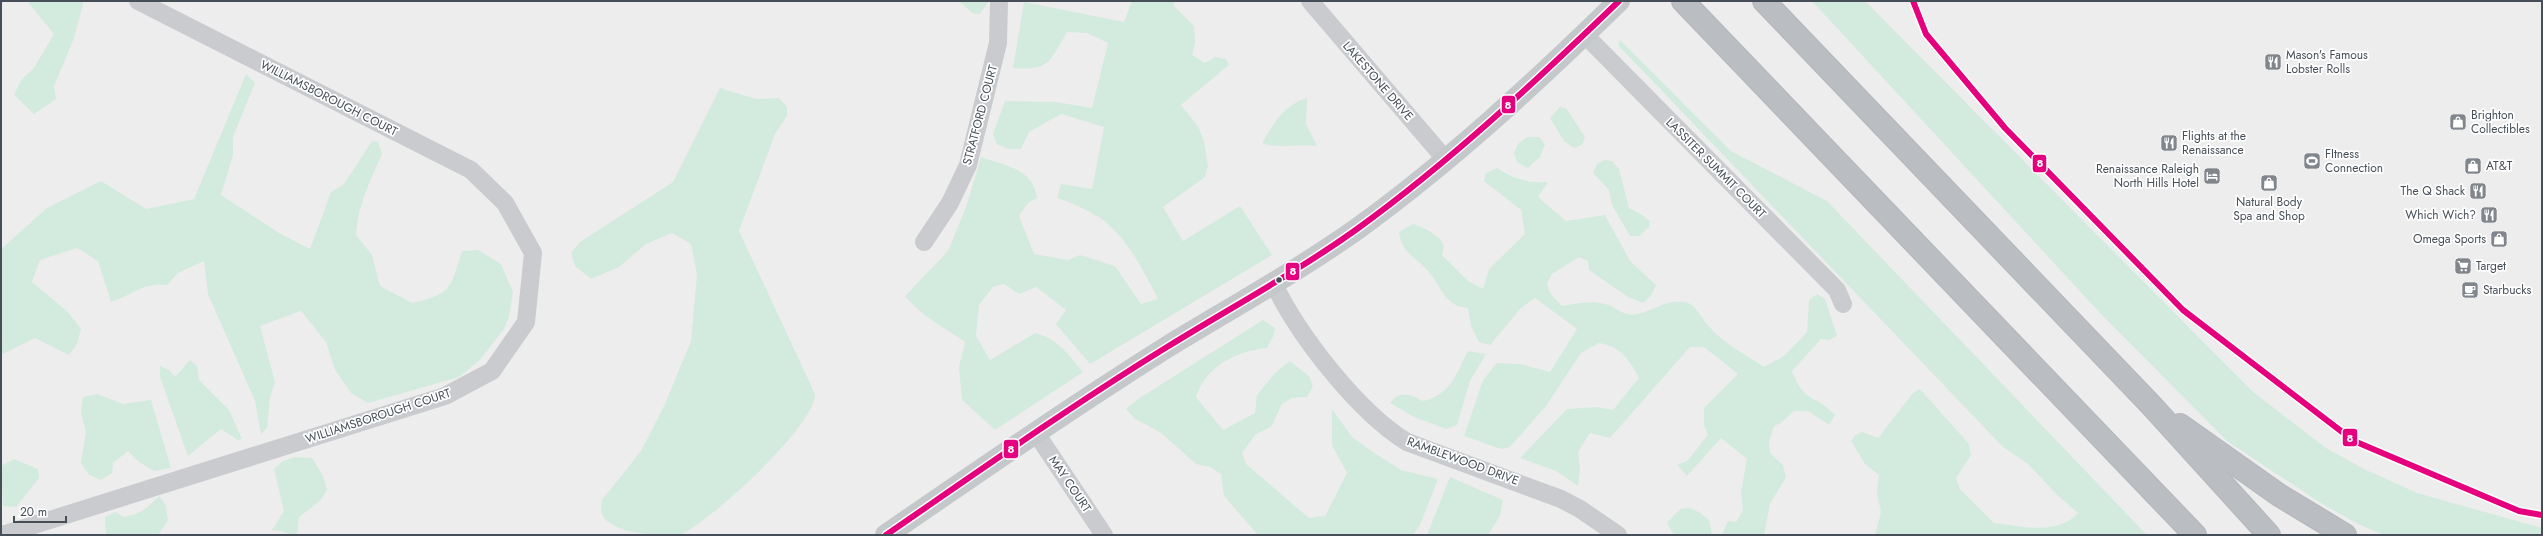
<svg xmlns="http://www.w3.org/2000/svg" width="2543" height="536" viewBox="0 0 2543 536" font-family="Jost,sans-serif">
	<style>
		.green { fill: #d3ebde }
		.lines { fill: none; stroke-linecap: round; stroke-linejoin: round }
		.highway-casing { stroke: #b3b6bc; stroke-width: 24 }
		.minor { stroke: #c9cbce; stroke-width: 18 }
		.major { stroke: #c5c8ca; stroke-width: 22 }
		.highway { stroke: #babdc2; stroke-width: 22 }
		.bus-1-casing { stroke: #fff; stroke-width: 9 }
		.bus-1 { stroke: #e5007d; stroke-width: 6 }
		.bus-dot { fill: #464e57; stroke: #fff; stroke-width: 1.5 }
		.labels { text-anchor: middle; stroke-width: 3.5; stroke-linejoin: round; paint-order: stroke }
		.poi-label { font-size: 12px; fill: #464e57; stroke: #fff; text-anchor: start }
		.street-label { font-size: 12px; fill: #464e57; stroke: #fff }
		.line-badge { stroke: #fff; stroke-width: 1.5 }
		.badge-label { font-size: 11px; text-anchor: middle; font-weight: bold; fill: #fff }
	</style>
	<rect width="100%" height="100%" fill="#eeeded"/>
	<g class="green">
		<path d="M27,1H84L74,38L54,86L56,99L34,114L14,95L21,80L34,68L54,34Z"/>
		<path d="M959,1H989L980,14L972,13Z"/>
		<path d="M1132,1H1176L1173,5L1194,26L1195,43L1192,55L1205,63L1215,57L1226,59L1229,65L1181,105L1198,126L1204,141L1208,166L1205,177L1163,207L1183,241L1240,206L1272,255L1090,364L1056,324L1066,310L1036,287L1019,294L1004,284L993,287L979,305L976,336L990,360L1035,333C1057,338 1069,355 1083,372L995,430L962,400L959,367L965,342C944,327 921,316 905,296L948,251L966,207L981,157C1006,166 1033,168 1037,198L1028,203L1019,216L1034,254L1068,260L1080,255L1115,266L1141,304L1158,299C1146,275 1131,246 1111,227C1100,215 1073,203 1057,198L1061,184L1092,189L1104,127L1061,114L1029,132L1021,149H1008L997,144L993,134L1005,101L1056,102L1092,108L1108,43L1087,33L1067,32C1050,61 1050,71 1013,68L1024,2L1124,22Z"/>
		<path d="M1812,1H1865L2252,391L2326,448L2364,469L2417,493L2542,528V535H2384L2358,524L2319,502L2227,441L2101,314Z"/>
		<path d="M1620,40L1731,151L1827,201L2147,535H1875L1881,512L1877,494L1879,475L1865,464L1851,441L1855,435L1862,432L1878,438L1913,393L1920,389L1969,444L1971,455L1956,478L1960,489L1994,523C2022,526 2057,536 2078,513L2058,496L2028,464L2003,447L1618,45Z"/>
		<path d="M246,74L255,83L233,137V155L221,195L279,233L310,249L331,192L344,184L372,141L378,142L382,154C370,181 358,205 356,235L372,255L380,286L412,303C452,294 450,289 462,251L478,250L501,264L513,292L509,317L504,329L480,360L459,377L368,403L351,393L335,370L326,342L301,311L260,326L275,382L270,397L267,428L261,434L255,401L208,294L204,261L178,273L167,285C141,283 135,294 111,302L98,261L77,248L40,260L32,282L68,312L81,329L77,344L69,355L35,338L1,355V249L47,208L101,181L146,209L194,199Z"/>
		<path d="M720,88L756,99L779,98L787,107V116L775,134L739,231L815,394C816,425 710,522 680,535C665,536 628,534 615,526C603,520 599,514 602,500L641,451L665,404L691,341L697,275L691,244L672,233L646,244L619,267L591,279L575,266L571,253L580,242L673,182Z"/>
		<path d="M1307,98L1306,124L1317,146C1299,143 1279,150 1262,143C1273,124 1285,104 1307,98Z"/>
		<path d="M1560,107L1566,108L1585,137L1582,145L1574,148L1564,141L1550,118Z"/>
		<path d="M1527,137H1539L1545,144L1540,157L1528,168L1517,162L1514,153L1518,144Z"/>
		<path d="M1605,160L1612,161L1619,169L1629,208L1639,213L1650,221L1649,227L1639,236H1630L1612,205L1609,190L1593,173L1597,164Z"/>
		<path d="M1497,168C1514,179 1528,183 1548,182L1538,197L1566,221L1605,215L1630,261L1656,285L1651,296L1643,303L1628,297L1589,270L1588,261L1579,257L1552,274L1547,283L1550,293L1562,306C1575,304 1591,300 1605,304C1612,305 1619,312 1627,314C1646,318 1662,298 1685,302C1696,304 1701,318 1708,325C1722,343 1745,354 1764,367L1784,356L1807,332L1809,300L1817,294L1825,299L1837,336L1829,340L1821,339L1792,371C1805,405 1816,394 1835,415L1829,425L1808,411H1794L1781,423L1774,426L1769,442L1770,453L1783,465L1786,477L1770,504L1764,535H1722L1728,521L1736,522L1743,510L1741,492L1747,459L1721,438L1687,476L1677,465L1687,461L1708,435L1704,425V408L1738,374L1704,347H1690L1610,438L1590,433L1578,452L1580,469L1578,486L1556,471L1520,458L1567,409L1597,407L1613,410L1639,378C1629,359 1621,347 1599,343L1581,353L1546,406L1510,447L1501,449L1464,436L1483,380L1497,363L1520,364L1550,372L1577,329L1535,298L1521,308L1490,345L1479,342L1471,326L1468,308C1445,307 1441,286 1428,271C1415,256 1402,254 1399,232L1413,224C1426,229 1438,233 1444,246L1442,255L1468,281L1483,289L1489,269L1525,234L1521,210L1484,181L1486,173Z"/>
		<path d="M1263,320L1275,328L1274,335L1267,348C1236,351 1206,366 1196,397L1223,430L1255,413L1257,395L1275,373L1290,361L1309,376L1313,387L1307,397L1292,398L1282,404L1271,427L1256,434L1242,453L1246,464L1309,518L1325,516L1347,473L1332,445V409L1352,437L1373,452L1401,470L1438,479L1420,525L1413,535H1258L1224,496L1221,474L1210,467L1196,464L1160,432L1135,419L1126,409L1138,399Z"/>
		<path d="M1468,351L1486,354L1470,381L1457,425L1446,429L1414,417L1390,403C1399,390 1411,394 1423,401C1450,395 1456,375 1468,351Z"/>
		<path d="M190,360L197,366L199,380L229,410L242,439L238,440L221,429L188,456L160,377V366L169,370L175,377Z"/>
		<path d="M97,394L123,404L151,400L171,468L154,471L139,462L128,451L113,463L112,473L101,480L89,475L81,463L86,432L81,413L83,397Z"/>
		<path d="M295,457L312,458L323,476L327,490L320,501L299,517L297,535C288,535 281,530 272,530L284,511L274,469L283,461Z"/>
		<path d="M14,459L38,469L39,478L16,507L3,506L1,466Z"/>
		<path d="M1450,477L1503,500L1500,516L1488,535H1427Z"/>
		<path d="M159,496L166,505L168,520L158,535H106L105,517L115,512L124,517C144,512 145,510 159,496Z"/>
		<path d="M1689,508L1699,512L1709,520L1712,535H1674L1667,523L1680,509Z"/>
	</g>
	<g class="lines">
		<defs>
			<g id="highway">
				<path d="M1683,1L2195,535"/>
				<path d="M1764,1L2151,405L2269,535"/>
				<path d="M2180,425L2279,495L2345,535"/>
			</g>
		</defs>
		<use href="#highway" class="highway-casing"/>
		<g class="minor">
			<path d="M1310,1L1446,160"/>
			<path d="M1584,34L1837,290L1843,304"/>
			<path d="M924,242L950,203L968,165L998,43L999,1"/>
			<path d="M1273,282C1298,335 1358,412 1407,442L1561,499L1580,509L1618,535"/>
			<path d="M1036,433L1104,535"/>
			<path d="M2,535L445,396L492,371L526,322L533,253L505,203L471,170L138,1"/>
		</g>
		<path class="major" d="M886,535C979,471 1072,407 1167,347C1231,308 1296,272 1357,229C1451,161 1536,82 1619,1"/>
		<use href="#highway" class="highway"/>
		<defs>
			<g id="bus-1">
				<path d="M1913,1L1926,34L2005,128L2183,310L2354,441L2519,511L2542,515"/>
				<path d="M886,535C979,471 1071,406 1167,347C1230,308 1297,272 1357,229C1451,161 1536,81 1619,1"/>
			</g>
		</defs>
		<use href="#bus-1" class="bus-1-casing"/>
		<use href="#bus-1" class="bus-1"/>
	</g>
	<defs>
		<symbol id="restaurant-square" viewBox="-11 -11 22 22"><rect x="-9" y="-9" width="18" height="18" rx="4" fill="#81868c" stroke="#fff"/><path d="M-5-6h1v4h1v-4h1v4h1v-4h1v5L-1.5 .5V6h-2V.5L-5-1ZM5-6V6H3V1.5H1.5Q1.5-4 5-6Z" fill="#fff"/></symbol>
		<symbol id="shop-square" viewBox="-11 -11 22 22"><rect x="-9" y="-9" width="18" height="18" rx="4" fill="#81868c" stroke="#fff"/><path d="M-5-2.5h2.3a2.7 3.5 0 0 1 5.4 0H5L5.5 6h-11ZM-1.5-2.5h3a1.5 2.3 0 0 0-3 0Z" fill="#fff"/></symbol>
		<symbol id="stadium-square" viewBox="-11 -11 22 22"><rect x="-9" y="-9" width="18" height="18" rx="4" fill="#81868c" stroke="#fff"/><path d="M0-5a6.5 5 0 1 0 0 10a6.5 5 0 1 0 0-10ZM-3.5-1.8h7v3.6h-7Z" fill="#fff"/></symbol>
		<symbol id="hotel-square" viewBox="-11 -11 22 22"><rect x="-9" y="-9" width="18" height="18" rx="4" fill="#81868c" stroke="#fff"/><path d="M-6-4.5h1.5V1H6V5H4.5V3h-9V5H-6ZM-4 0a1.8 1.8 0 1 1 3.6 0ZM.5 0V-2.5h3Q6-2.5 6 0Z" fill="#fff"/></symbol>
		<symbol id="supermarket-square" viewBox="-11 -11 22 22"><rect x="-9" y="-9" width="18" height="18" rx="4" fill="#81868c" stroke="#fff"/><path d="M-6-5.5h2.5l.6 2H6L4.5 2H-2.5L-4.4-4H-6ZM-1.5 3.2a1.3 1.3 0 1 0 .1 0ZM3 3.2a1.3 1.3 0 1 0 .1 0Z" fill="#fff"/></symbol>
		<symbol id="cafe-square" viewBox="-11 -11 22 22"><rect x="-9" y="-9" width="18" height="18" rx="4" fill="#81868c" stroke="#fff"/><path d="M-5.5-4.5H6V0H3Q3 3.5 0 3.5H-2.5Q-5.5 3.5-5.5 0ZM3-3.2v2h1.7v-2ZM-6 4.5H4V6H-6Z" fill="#fff"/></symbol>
	</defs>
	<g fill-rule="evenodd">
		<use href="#restaurant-square" x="2263" y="52" width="20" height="20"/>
		<use href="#shop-square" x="2448" y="112" width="20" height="20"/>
		<use href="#restaurant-square" x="2159" y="133" width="20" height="20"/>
		<use href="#stadium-square" x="2302" y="151" width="20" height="20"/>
		<use href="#shop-square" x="2463" y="156" width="20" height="20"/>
		<use href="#hotel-square" x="2202" y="166" width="20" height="20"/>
		<use href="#shop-square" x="2259" y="173" width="20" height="20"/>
		<use href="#restaurant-square" x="2468" y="181" width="20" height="20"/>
		<use href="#restaurant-square" x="2479" y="205" width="20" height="20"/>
		<use href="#shop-square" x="2489" y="229" width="20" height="20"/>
		<use href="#supermarket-square" x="2453" y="256" width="20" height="20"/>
		<use href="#cafe-square" x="2460" y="280" width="20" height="20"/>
	</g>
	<circle class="bus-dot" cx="1279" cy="280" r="3.5"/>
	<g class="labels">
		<g class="poi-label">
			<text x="2286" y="59">Mason's Famous<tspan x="2286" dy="14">Lobster Rolls</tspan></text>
			<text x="2471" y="119">Brighton<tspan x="2471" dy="14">Collectibles</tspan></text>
			<text x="2182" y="140">Flights at the<tspan x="2182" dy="14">Renaissance</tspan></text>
			<text x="2325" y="158">FItness<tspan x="2325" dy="14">Connection</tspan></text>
			<text x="2486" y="170">AT&amp;T</text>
			<text x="2199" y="173" text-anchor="end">Renaissance Raleigh<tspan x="2199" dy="14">North Hills Hotel</tspan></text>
			<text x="2465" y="195" text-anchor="end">The Q Shack</text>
			<text x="2269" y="206" text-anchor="middle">Natural Body<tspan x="2269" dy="14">Spa and Shop</tspan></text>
			<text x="2476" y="219" text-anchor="end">Which Wich?</text>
			<text x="2486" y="243" text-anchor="end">Omega Sports</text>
			<text x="2476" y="270">Target</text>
			<text x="2483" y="294">Starbucks</text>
		</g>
		<g class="street-label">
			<text transform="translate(1378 81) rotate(49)" y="4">LAKESTONE DRIVE</text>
			<text transform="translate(329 98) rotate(27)" y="4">WILLIAMSBOROUGH COURT</text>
			<text transform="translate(980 115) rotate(-75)" y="4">STRATFORD COURT</text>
			<text transform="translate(1716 168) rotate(45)" y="4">LASSITER SUMMIT COURT</text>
			<text transform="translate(378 416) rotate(-18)" y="4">WILLIAMSBOROUGH COURT</text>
			<text transform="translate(1463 461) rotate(20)" y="4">RAMBLEWOOD DRIVE</text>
			<text transform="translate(1070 484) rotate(56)" y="4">MAY COURT</text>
		</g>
	</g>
	<g class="line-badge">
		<rect x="1501" y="95" width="15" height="19" rx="4" fill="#e5007d"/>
		<rect x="2032" y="154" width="15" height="19" rx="4" fill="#e5007d"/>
		<rect x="1285" y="262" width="15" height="19" rx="4" fill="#e5007d"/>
		<rect x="2342" y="428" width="16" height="19" rx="4" fill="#e5007d"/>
		<rect x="1003" y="439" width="16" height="20" rx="4" fill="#e5007d"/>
	</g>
	<g class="badge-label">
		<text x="1508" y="109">8</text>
		<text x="2040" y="167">8</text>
		<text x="1293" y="275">8</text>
		<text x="2350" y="442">8</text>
		<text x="1011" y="453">8</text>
	</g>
	<rect width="2543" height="536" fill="none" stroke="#464e57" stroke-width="4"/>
	<path d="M14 516v6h52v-6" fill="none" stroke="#464e57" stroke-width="2"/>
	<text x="20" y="516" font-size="12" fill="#464e57" stroke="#ffffff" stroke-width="3" paint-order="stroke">20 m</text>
</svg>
